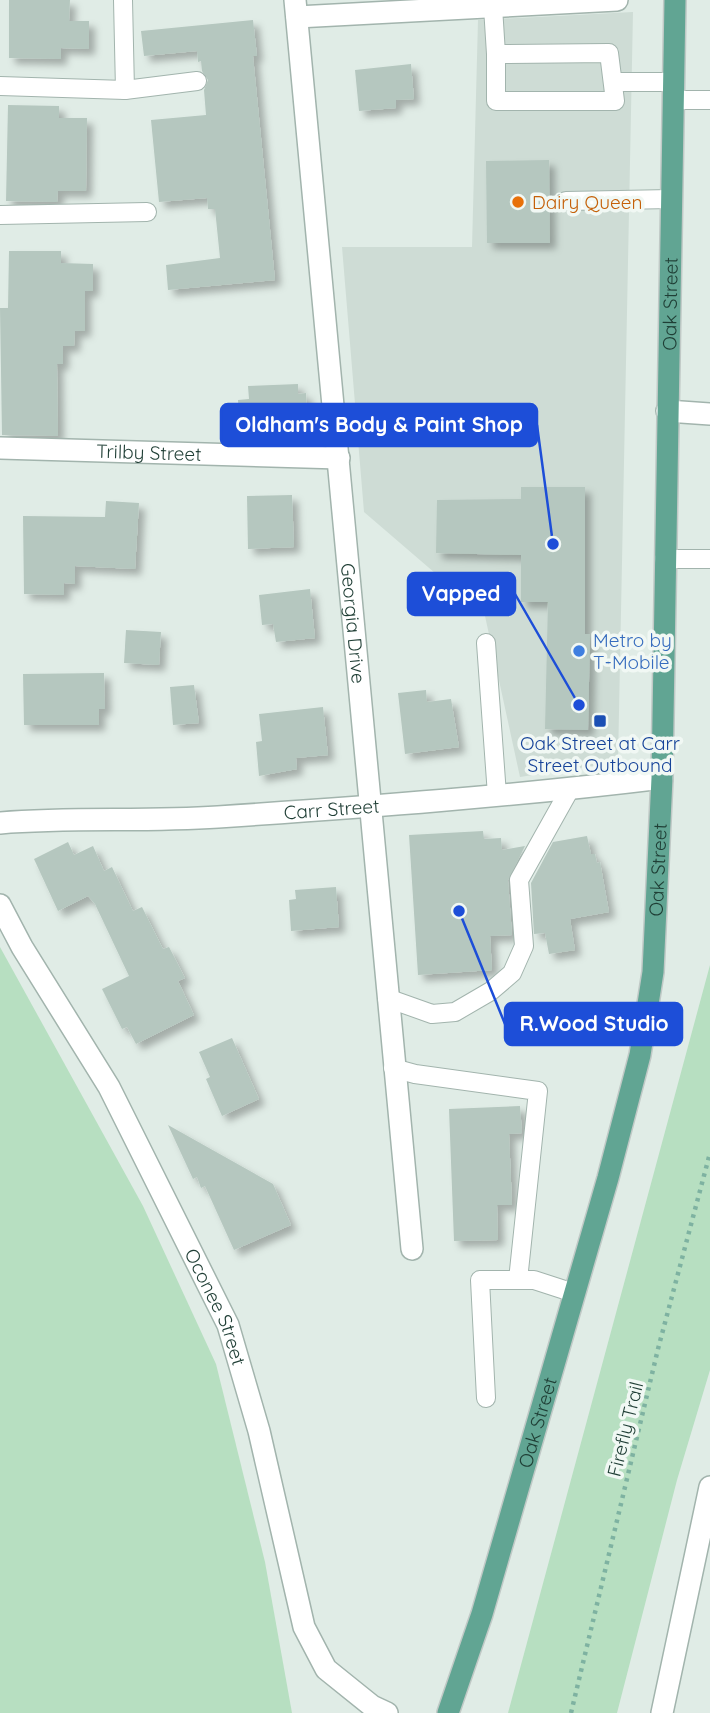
<svg xmlns="http://www.w3.org/2000/svg" width="710" height="1713" viewBox="0 0 710 1713" font-family="Quicksand,sans-serif">
	<style>
		.built { fill: #cedcd5 }
		.green { fill: #b7dfc1 }
		.building { fill: #b5c7bf; filter: url(#shadow) }
		.lines { fill: none; stroke-linecap: round; stroke-linejoin: round }
		.service-casing { stroke: #a2b4ad; stroke-width: 20 }
		.minor-casing { stroke: #a2b4ad; stroke-width: 24 }
		.primary-casing { stroke: #c0c9c6; stroke-width: 24 }
		.path { stroke: #7eb2a1; stroke-width: 4.5; stroke-dasharray: 3.5 5; stroke-linecap: butt }
		.service { stroke: #fff; stroke-width: 18 }
		.minor { stroke: #fff; stroke-width: 21 }
		.primary { stroke: #61a593; stroke-width: 21 }
		.food-dot { fill: #e8710a; stroke: #f1f8f4; stroke-width: 2.5 }
		.shop-dot { fill: #3f7fe0; stroke: #f1f8f4; stroke-width: 2.5 }
		.transit-dot { fill: #1a4fb4; stroke: #f1f8f4; stroke-width: 2.5 }
		.labels { text-anchor: middle; stroke-width: 7; stroke-linejoin: round; paint-order: stroke }
		.food-label { font-size: 19px; fill: #c56008; stroke: #f1f8f4; text-anchor: start }
		.street-label { font-size: 19px; fill: #1f3e35; stroke: #f1f8f4 }
		.shop-label { font-size: 19px; fill: #366cbe; stroke: #f1f8f4; text-anchor: start }
		.transit-label { font-size: 19px; fill: #164399; stroke: #f1f8f4 }
		.leader { fill: none; stroke: #1d4ed8; stroke-width: 2.5 }
		.callout-dot { fill: #1d4ed8; stroke: #f1f8f4; stroke-width: 2.5 }
		.callout { fill: #1d4ed8; stroke: #1d4ed8; stroke-width: 2.5 }
		.callout-label { font-size: 21px; text-anchor: middle; font-weight: bold; fill: #fff }
	</style>
	<defs>
		<filter id="shadow"><feDropShadow dx="6" dy="6" stdDeviation="3.5" flood-color="#0004"/></filter>
	</defs>
	<rect width="100%" height="100%" fill="#e0ece6"/>
	<path class="built" d="M633,12L618,762L520,777L485,616L364,512L342,247H472L478,20Z"/>
	<g class="green">
		<path d="M0,947L143,1206L216,1364L265,1562L292,1713H0Z"/>
		<path d="M710,965V1370L677,1480L617,1713H508Z"/>
	</g>
	<g class="building">
		<path d="M9,0H70L69,21H89V49L61,48V59L9,58Z"/>
		<path d="M253,20L257,56H253L275,280L168,290L166,265L220,258L215,209H208L207,198L159,202L151,120L206,115L204,90L208,80L202,71L201,61L198,62L197,51L144,56L141,31Z"/>
		<path d="M411,64L414,99L396,100V108L359,111L355,70Z"/>
		<path d="M8,105L59,106V118H87L86,191H58L57,202L6,201Z"/>
		<path d="M549,160L550,243H487L486,161Z"/>
		<path d="M9,251H61V263L93,264V291H85V331H75L74,346H63V364H57L58,436L2,435L0,308H8Z"/>
		<path d="M298,384V394L306,393L308,432L240,435L238,400L249,399L248,386Z"/>
		<path d="M521,487H585V634H590L588,730L545,729L548,602H521V555L436,553L437,500L521,499Z"/>
		<path d="M292,495L294,547L248,549L247,496Z"/>
		<path d="M106,501L139,503L135,569L75,566V584L64,583V595L24,594L23,516L105,517Z"/>
		<path d="M310,589L315,638L276,642L273,624L262,625L259,595Z"/>
		<path d="M126,630L161,632L159,665L124,663Z"/>
		<path d="M104,673L105,709H99V725H24L23,674Z"/>
		<path d="M194,685L199,723L173,725L170,687Z"/>
		<path d="M426,690L427,702L451,699L459,747L405,754L398,693Z"/>
		<path d="M323,707L328,755L296,758L297,769L259,776L256,742L262,741L259,714Z"/>
		<path d="M483,831L484,839L501,838L502,850L525,846L508,880L512,935L490,936L492,970L418,975L409,835Z"/>
		<path d="M587,836L591,854H595L597,863L600,862L609,912L570,919L575,950L549,954L545,933L534,934L531,883L553,842Z"/>
		<path d="M68,842L74,855L93,846L104,871L112,867L133,911L142,907L163,949L169,947L185,978L178,981L194,1015L136,1044L127,1027L122,1029L102,989L129,976L95,904L88,896L58,911L34,859Z"/>
		<path d="M336,887L339,927L291,931L289,900L296,899L295,890Z"/>
		<path d="M232,1038L259,1099L222,1116L206,1079L210,1077L199,1052Z"/>
		<path d="M520,1106L522,1133L509,1134L512,1205H497L498,1240L454,1241L449,1109Z"/>
		<path d="M168,1125L273,1184L291,1225L234,1250L205,1186L201,1188L197,1177L193,1179Z"/>
	</g>
	<g class="lines">
		<defs>
			<g id="service">
				<path d="M123,0L125,90"/>
				<path d="M493,7L496,54"/>
				<path d="M609,53L615,101H496V54Z"/>
				<path d="M614,82H675"/>
				<path d="M0,86L125,90L197,81"/>
				<path d="M674,100H710"/>
				<path d="M566,201L671,199"/>
				<path d="M0,215L147,212"/>
				<path d="M664,559H710"/>
				<path d="M486,643L497,795"/>
				<path d="M387,998L432,1014L455,1012L491,991L512,973L524,946L519,880L570,789"/>
				<path d="M393,1068L415,1074L538,1091L518,1280"/>
				<path d="M486,1398L480,1280H534L574,1293"/>
			</g>
			<g id="minor">
				<path id="s1" d="M295,0L412,1249"/>
				<path d="M297,17L617,0"/>
				<path d="M667,411L710,414"/>
				<path id="s2" d="M0,448L339,458"/>
				<path id="s3" d="M0,823C73,817 145,822 218,817C366,807 515,796 662,778"/>
				<path id="s4" d="M0,905L22,947L109,1087L228,1325L259,1431L304,1627L326,1669L372,1706L387,1713"/>
				<path d="M662,1713L710,1487"/>
			</g>
			<g id="primary">
				<path id="s5" d="M448,1713L482,1614L608,1178L640,1055L653,972L662,778L675,0"/>
			</g>
		</defs>
		<use href="#service" class="service-casing"/>
		<use href="#minor" class="minor-casing"/>
		<use href="#primary" class="primary-casing"/>
		<path class="path" d="M571,1713L658,1349L710,1153"/>
		<use href="#service" class="service"/>
		<use href="#minor" class="minor"/>
		<use href="#primary" class="primary"/>
	</g>
	<circle class="food-dot" cx="518" cy="202" r="7"/>
	<circle class="shop-dot" cx="579" cy="651" r="7"/>
	<rect class="transit-dot" x="593" y="714" width="14" height="14" rx="3.5"/>
	<g class="labels">
		<g class="food-label">
			<text x="532" y="209">Dairy Queen</text>
		</g>
		<g class="street-label">
			<text dy="7" stroke="none"><textPath href="#s5" startOffset="1438">Oak Street</textPath></text>
			<text dy="7" stroke="none"><textPath href="#s2" startOffset="149">Trilby Street</textPath></text>
			<text dy="7" stroke="none"><textPath href="#s1" startOffset="626">Georgia Drive</textPath></text>
			<text dy="7" stroke="none"><textPath href="#s3" startOffset="332">Carr Street</textPath></text>
			<text dy="7" stroke="none"><textPath href="#s5" startOffset="872">Oak Street</textPath></text>
			<text dy="7" stroke="none"><textPath href="#s4" startOffset="457">Oconee Street</textPath></text>
			<text dy="7" stroke="none"><textPath href="#s5" startOffset="304">Oak Street</textPath></text>
			<text transform="translate(625 1429) rotate(-76)" y="7">Firefly Trail</text>
		</g>
		<g class="shop-label">
			<text x="593" y="647">Metro by<tspan x="593" dy="22">T-Mobile</tspan></text>
		</g>
		<g class="transit-label">
			<text x="600" y="750">Oak Street at Carr<tspan x="600" dy="22">Street Outbound</tspan></text>
		</g>
	</g>
	<path class="leader" d="M553 544L537 425M579 705L515 594M459 911L505 1024"/>
	<g class="callout-dot">
		<circle cx="553" cy="544" r="7"/>
		<circle cx="579" cy="705" r="7"/>
		<circle cx="459" cy="911" r="7"/>
	</g>
	<g class="callout">
		<rect x="221" y="404" width="316" height="42" rx="7"/>
		<rect x="408" y="573" width="107" height="42" rx="7"/>
		<rect x="505" y="1003" width="177" height="42" rx="7"/>
	</g>
	<g class="callout-label">
		<text x="379" y="432">Oldham's Body &amp; Paint Shop</text>
		<text x="461" y="601">Vapped</text>
		<text x="594" y="1031">R.Wood Studio</text>
	</g>
</svg>
